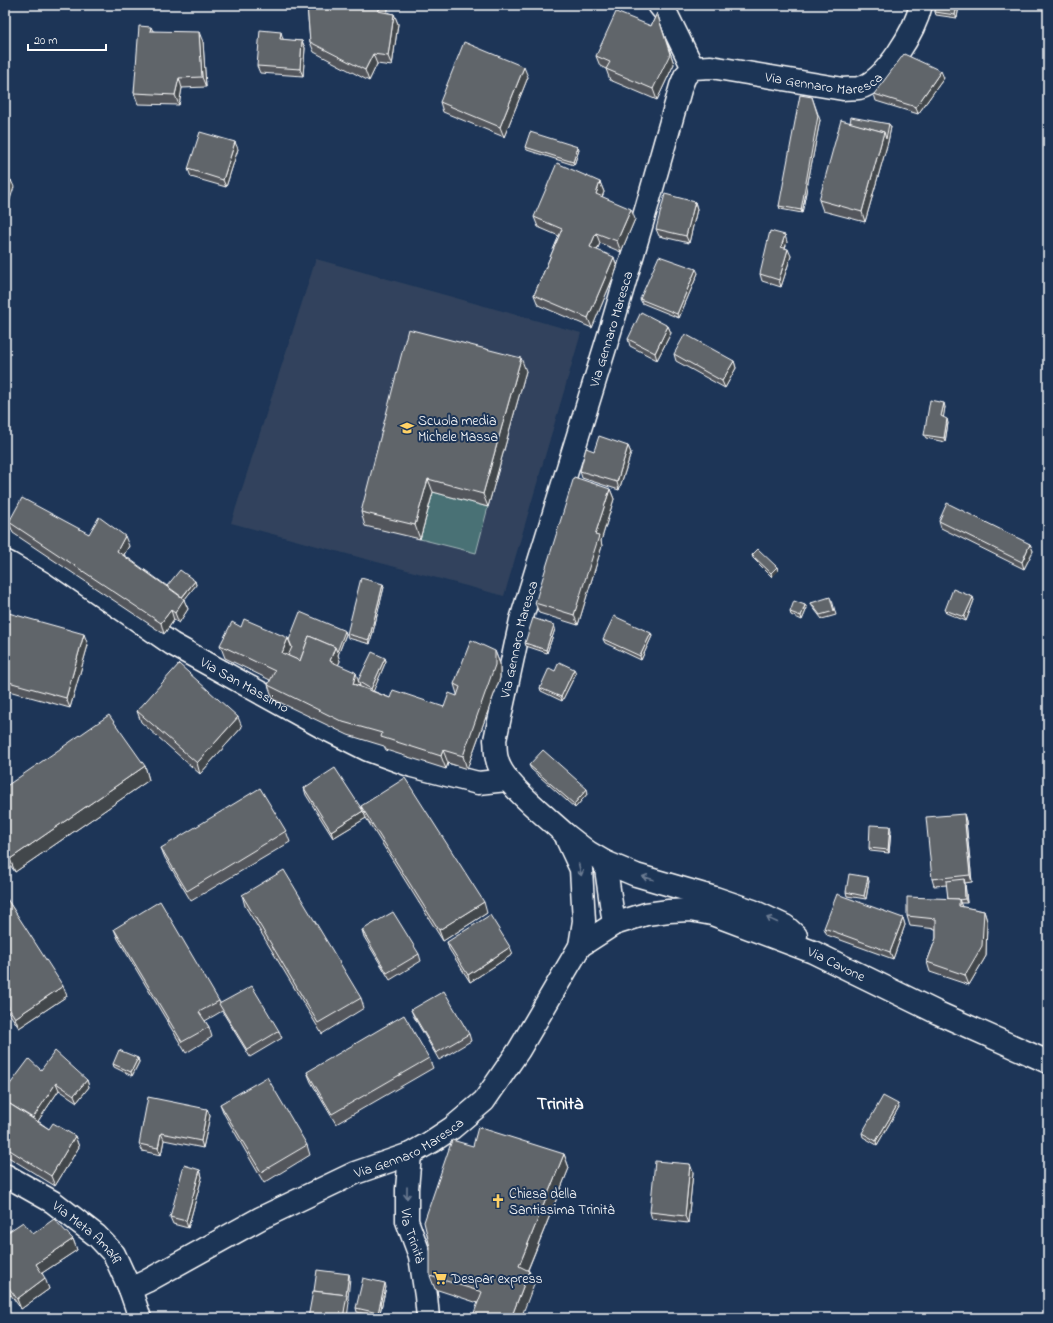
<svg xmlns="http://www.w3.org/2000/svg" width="1053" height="1323" viewBox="0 0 1053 1323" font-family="'Indie Flower',sans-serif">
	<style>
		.built { fill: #31435d }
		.green { fill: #497175; stroke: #a4b8ba }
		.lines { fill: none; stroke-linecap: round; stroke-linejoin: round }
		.minor-casing { stroke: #fff; stroke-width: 25 }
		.major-casing { stroke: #fff; stroke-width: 25 }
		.minor { stroke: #1d3557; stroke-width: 22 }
		.major { stroke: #1d3557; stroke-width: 22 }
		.wall { fill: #53575c; stroke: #fff }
		.shaded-wall { fill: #43474b; stroke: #fff }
		.building { fill: #60656b; stroke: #fff }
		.oneway { stroke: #6c7c92 }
		.labels { text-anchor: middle; stroke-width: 4; stroke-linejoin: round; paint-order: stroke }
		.street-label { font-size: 14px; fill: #fff; stroke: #1d3557 }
		.poi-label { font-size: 14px; fill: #fff; stroke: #1d3557; text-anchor: start }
		.district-label { font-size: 18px; font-weight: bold; fill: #fff; stroke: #1d3557 }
	</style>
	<rect width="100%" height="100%" fill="#1d3557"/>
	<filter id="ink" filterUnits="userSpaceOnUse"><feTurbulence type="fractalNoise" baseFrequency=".025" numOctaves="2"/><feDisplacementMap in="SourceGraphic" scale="8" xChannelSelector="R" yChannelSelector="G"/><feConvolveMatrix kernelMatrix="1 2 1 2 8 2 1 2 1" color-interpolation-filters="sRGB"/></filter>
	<g filter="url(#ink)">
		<path class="built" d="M316,259L581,333L504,596L231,523Z"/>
		<path class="green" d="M433,492L488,507L476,553L420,539Z"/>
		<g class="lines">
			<defs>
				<g id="minor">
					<path d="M659,5L667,15L693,68"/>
					<path id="s1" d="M5,535L21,543L55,563L172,644L322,727L368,750L412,766L478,783L507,780"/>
					<path id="s2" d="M565,834C547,817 501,782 497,759C495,753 496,746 495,740L521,620L612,325L647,206L681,86L685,76L693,68L711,67L843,89C848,88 854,89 859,88C886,81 915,30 921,5"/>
					<path id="s3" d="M410,1154L407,1189V1221L420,1256L426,1296L428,1318"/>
				</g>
				<g id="major">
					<path d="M565,834L588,852L605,862L636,875L715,898L753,911L785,926L796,936"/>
					<path d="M567,839L581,869L584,921L580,946"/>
					<path d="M605,862L614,924"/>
					<path id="s4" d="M5,1175L53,1202L97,1236L114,1254L130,1289L140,1318"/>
					<path id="s5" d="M130,1289L147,1281L261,1218L355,1173L410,1154L431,1142L452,1128L484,1101L519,1050L580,946L614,924L646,914L669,911L690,910L712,914L813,952L938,1013L1048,1062"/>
				</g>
			</defs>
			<use href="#minor" class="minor-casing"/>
			<use href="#major" class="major-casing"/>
			<use href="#minor" class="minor"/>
			<use href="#major" class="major"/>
		</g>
		<g class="wall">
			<path d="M307,5H387L388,10L387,12L394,14L398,24L392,66L377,64L369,81L314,52L310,42Z"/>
			<path d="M936,5H959L957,18L936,15L935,12Z"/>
			<path d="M657,13L674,64L657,100L610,80L606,69L600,66L596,56L651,26Z"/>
			<path d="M151,27L153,31L203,42L206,87L182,88L179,105L138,104L134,93Z"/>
			<path d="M283,40L302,41L305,48L303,76L260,73L257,66Z"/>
			<path d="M528,77L504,137L443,112L440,102Z"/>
			<path d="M944,78L918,114L876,101L874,94Z"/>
			<path d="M820,120L802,213L780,209L779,206Z"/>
			<path d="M850,123L889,124L891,127L888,142L865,222L823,211L819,200Z"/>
			<path d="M525,147L579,150L574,165L527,150Z"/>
			<path d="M238,149L226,187L191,177L188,169Z"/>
			<path d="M600,182L604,192L602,197L635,219L621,252L600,243L597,250L617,268L592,328L538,305L534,295L559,236L538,227L534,217Z"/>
			<path d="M695,202L697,209L689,243L659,236L656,229Z"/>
			<path d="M787,242L785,248L791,256L781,287L762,281L760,274Z"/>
			<path d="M698,273L679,318L642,303L640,299Z"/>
			<path d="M668,326L671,333L657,360L630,346L628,339Z"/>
			<path d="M674,354L734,361L736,368L725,388L676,361Z"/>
			<path d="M526,371L488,507L433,492L420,539L365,526L361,512Z"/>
			<path d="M945,407L943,417L948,423L945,442L926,438L924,435Z"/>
			<path d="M628,446L631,453L619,490L582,478L580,471L594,451Z"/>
			<path d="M610,489L614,499L601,541L602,546L578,625L539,613L535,603Z"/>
			<path d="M939,521L1030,544L1033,551L1024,569L941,528Z"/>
			<path d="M9,522L89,534L129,546L124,555L167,586L195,581L196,585L184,600L188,609L179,623L174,620L164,634L13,533Z"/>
			<path d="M752,555L777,567L778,571L772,577L753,558Z"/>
			<path d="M383,584L384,587L370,644L348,638L347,634Z"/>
			<path d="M832,600L836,615L822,619L812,606L811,603Z"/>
			<path d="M974,600L966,621L946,613L945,610Z"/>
			<path d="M805,605L807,608L802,620L791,615L790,612Z"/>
			<path d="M5,612L88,645L70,708L5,690Z"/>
			<path d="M554,625L555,629L547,653L526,646L525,643Z"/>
			<path d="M241,627L289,640L345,631L346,634L338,655L340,661L338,665L358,681L385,658L386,661L373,691L390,698L444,707L457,696V694L454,684L495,651L500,664V678L467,769L448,763L446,769L386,750L384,746L348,735L273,699L268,685L270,680L225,658L220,645Z"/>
			<path d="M652,636L641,660L605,643L603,639Z"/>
			<path d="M555,671L576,673L562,701L541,691L540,688Z"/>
			<path d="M137,711L242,727L200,774L141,722Z"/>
			<path d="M529,765L588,793L575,808L531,769Z"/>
			<path d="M145,766L149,780L15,872L5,858V787Z"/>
			<path d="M304,788L362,809L361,806L487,913L443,941L366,818L333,838L306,795Z"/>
			<path d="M964,814L966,821L972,882L965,883L967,903H960L962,907L984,911L987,921L986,956L969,985L930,972L927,962L936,938V929L910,926L907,916L948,899L947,885L934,886L932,879Z"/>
			<path d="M891,830L889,853L870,851L869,848Z"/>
			<path d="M286,831L290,842L191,901L165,858L161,848Z"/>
			<path d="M869,881L866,899L847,896L846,892Z"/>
			<path d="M242,895L361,998L364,1008L322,1034L245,906Z"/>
			<path d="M5,896L67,996L19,1028L5,1007Z"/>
			<path d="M903,918L905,925L893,959L827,935L824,928Z"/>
			<path d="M114,929L219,1001L220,1003L279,1031L282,1038L250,1057L222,1011L205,1021L209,1027L212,1037L186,1053L118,939Z"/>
			<path d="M362,930L419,954L421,961L390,980L364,937Z"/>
			<path d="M447,942L513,954L470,982L449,949Z"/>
			<path d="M411,1010L469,1034L471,1041L439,1060L414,1017Z"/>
			<path d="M138,1058L139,1062L132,1076L114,1067L113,1064Z"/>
			<path d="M429,1058L433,1068L336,1124L311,1082L307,1072Z"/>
			<path d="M41,1070L87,1080L89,1087L77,1102L59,1090L38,1121L49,1129L75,1136L79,1147L55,1186L5,1155V1091Z"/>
			<path d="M220,1104L307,1145L310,1155L264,1183L224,1114Z"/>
			<path d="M899,1107L877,1145L863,1137L862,1133Z"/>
			<path d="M207,1109L210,1116L203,1148L164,1140L161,1155L142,1151L139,1144Z"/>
			<path d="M473,1146L564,1154L569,1168L528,1270L529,1271L534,1284L478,1303L435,1289L430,1276Z"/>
			<path d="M200,1170L202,1177L188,1228L173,1224L170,1217Z"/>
			<path d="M693,1172L688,1223L652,1219L650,1212Z"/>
			<path d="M5,1234H33L73,1239L77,1250L42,1273L49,1289L21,1309L11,1295L5,1300Z"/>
			<path d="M386,1287L379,1317L357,1312L356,1308Z"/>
		</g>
		<g class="shaded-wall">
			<path d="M382,5H387L388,10L382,21L378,11Z"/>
			<path d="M957,5H959L957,18L955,15Z"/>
			<path d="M657,13L674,64L657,100L653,89Z"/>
			<path d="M394,14L398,24L392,66L388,56Z"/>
			<path d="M199,32L203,42L206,87L202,77Z"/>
			<path d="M281,32L283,39L282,46L280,39Z"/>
			<path d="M302,41L305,48L303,76L300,69Z"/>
			<path d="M373,54L377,64L369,81L365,70Z"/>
			<path d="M524,67L528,77L504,137L500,127Z"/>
			<path d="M941,71L944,78L918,114L916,107Z"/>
			<path d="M179,78L182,88L179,105L175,95Z"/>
			<path d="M812,97L820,120L802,213L801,210Z"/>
			<path d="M889,124L891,127L888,142L865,222L862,212L884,132Z"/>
			<path d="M235,142L238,149L226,187L223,180Z"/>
			<path d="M578,147L579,150L574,165L573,162Z"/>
			<path d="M11,180L14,187L5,215V200Z"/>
			<path d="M600,182L604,192L599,204L596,194Z"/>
			<path d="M695,202L697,209L689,243L686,236Z"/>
			<path d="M631,209L635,219L621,252L617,241Z"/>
			<path d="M596,233L600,243L594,258L590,247Z"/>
			<path d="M785,235L787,242L783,254L781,247Z"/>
			<path d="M788,249L791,256L781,287L779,280Z"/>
			<path d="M614,257L617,268L592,328L588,318Z"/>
			<path d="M696,269L698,273L679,318L677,314Z"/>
			<path d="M668,326L671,333L657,360L655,353Z"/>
			<path d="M521,358L526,371L488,507L483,494Z"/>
			<path d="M734,361L736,368L725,388L722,381Z"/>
			<path d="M944,403L945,407L943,420L941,416Z"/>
			<path d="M947,419L948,423L945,442L944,438Z"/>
			<path d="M628,446L631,453L619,490L617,482Z"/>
			<path d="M428,479L433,492L420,539L415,525Z"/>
			<path d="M610,489L614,499L601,541L602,546L578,625L574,615L595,535Z"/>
			<path d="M125,536L129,546L120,561L117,551Z"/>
			<path d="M1030,544L1033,551L1024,569L1022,562Z"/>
			<path d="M777,567L778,571L772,577L771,573Z"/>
			<path d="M195,581L196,585L184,600L188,609L179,623L175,613L181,599Z"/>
			<path d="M383,584L384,587L370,644L369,640Z"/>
			<path d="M973,597L974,600L966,621L964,617Z"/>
			<path d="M805,605L807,608L802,620L801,616Z"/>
			<path d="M171,610L174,620L164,634L161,623Z"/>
			<path d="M554,625L555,629L547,653L546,650Z"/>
			<path d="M345,631L346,634L338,655L340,661L334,675L330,661L335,647Z"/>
			<path d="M651,633L652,636L641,660L640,656Z"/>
			<path d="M84,634L88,645L70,708L66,698Z"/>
			<path d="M288,638L293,651L288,664L282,653Z"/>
			<path d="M495,651L500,664V678L467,769L463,756Z"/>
			<path d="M385,658L386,661L373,692L371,689Z"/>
			<path d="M574,669L576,673L562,701L561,697Z"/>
			<path d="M356,673L360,686L353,684Z"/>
			<path d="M238,717L242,727L200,774L197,763Z"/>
			<path d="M443,750L448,763L446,769L441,756Z"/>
			<path d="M145,766L149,780L15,872L10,859Z"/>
			<path d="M587,789L588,793L575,808L574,804Z"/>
			<path d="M363,811L366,818L333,838L331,831Z"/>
			<path d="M964,814L966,821L972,882L970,875Z"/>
			<path d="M890,826L891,830L889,853L888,850Z"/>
			<path d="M868,877L869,881L866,899L864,896Z"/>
			<path d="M964,879L965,883L967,903L965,899Z"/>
			<path d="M959,899L963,910L959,906Z"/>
			<path d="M484,902L487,913L443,941L439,930Z"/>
			<path d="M984,911L987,921L986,956L969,985L965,975Z"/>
			<path d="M903,918L905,925L893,959L890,952Z"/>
			<path d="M510,947L513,954L470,982L468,975Z"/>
			<path d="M63,986L67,996L19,1028L15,1018Z"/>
			<path d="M138,1058L139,1062L132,1076L131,1072Z"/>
			<path d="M87,1080L89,1087L77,1102L74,1095Z"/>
			<path d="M56,1083L59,1090L34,1127L31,1120Z"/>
			<path d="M898,1104L899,1107L877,1145L876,1141Z"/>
			<path d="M207,1109L210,1116L203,1148L201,1141Z"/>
			<path d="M161,1133L164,1140L161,1155L158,1148Z"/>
			<path d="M75,1136L79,1147L55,1186L51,1176Z"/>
			<path d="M564,1154L569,1168L524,1279L519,1266Z"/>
			<path d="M690,1164L693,1172L688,1223L685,1216Z"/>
			<path d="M200,1170L202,1177L188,1228L186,1221Z"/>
			<path d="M73,1239L77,1250L39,1275L36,1264Z"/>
			<path d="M529,1271L534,1284L521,1318L513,1313Z"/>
			<path d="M349,1274L350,1278L348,1298L349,1302L347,1318H343Z"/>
			<path d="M45,1278L49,1289L21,1309L17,1299Z"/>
			<path d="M385,1283L386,1287L379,1317L378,1313Z"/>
			<path d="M7,1285L11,1295L5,1300V1287Z"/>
		</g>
		<g class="building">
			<path d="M307,5H382L378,11L394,14L388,56L373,54L365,70L310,42Z"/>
			<path d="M936,5H957L955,15L935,12Z"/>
			<path d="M616,12L651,26L657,13L670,54L653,89L606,69L610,62L596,56Z"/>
			<path d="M139,26L151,27L150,31L199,32L202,77L179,78L175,95L134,93Z"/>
			<path d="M260,30L281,32L280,39L302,41L300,69L257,66Z"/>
			<path d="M464,42L524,67L500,127L440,102Z"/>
			<path d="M904,54L941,71L916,107L874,94Z"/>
			<path d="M800,95L812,97L818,116L801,210L779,206Z"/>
			<path d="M851,117L889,124L886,139L884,132L850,123Z"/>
			<path d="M841,120L884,132L862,212L819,200Z"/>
			<path d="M200,132L235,142L223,180L188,169Z"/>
			<path d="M530,132L578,147L573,162L525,147Z"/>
			<path d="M557,163L600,182L596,194L631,209L617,241L596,233L590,247L614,257L588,318L534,295L562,229L534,217Z"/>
			<path d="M5,178L11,180L5,200Z"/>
			<path d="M665,194L695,202L686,236L656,229Z"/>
			<path d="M770,231L785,235L781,247L788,249L779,280L760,274Z"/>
			<path d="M659,256L696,269L677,314L640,299Z"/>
			<path d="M641,312L668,326L655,353L628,339Z"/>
			<path d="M408,329L521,358L483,494L428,479L415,525L361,512Z"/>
			<path d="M685,334L734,361L722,381L674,354Z"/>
			<path d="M930,400L944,403L941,416L947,419L944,438L924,435Z"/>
			<path d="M599,436L628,446L617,482L580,471L586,448L594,451Z"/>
			<path d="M574,477L610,489L595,535L599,536L574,615L535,603Z"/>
			<path d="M22,498L89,534L99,517L125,536L117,551L184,599L175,613L171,610L161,623L9,522Z"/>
			<path d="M947,503L1030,544L1022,562L939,521Z"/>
			<path d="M758,549L777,567L771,573L752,555Z"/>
			<path d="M180,570L195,581L182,597L167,586Z"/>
			<path d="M361,578L383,584L369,640L347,634Z"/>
			<path d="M953,589L973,597L964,617L945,610Z"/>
			<path d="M830,597L834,611L820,615L811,603Z"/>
			<path d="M794,601L805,605L801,616L790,612Z"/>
			<path d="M5,612L84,634L66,698L5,681Z"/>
			<path d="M300,612L345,631L337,652L335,647L309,636L300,661L288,656L292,647L289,640Z"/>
			<path d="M614,616L651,633L640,656L603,639Z"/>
			<path d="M533,618L554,625L546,650L525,643Z"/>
			<path d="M244,619L288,638L282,653L300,661L309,636L335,647L330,661L355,672L356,673L353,684L390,698L393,690L444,707L449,693L457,696L460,687L454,684L471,640L495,651V665L463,756L443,750L441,756L381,737L382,733L343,722L268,685L275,671L220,645L232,622L241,627Z"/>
			<path d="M372,652L385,658L371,689L359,682L358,681Z"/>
			<path d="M559,662L574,669L561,697L540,688L549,668L555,671Z"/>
			<path d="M179,664L238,717L197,763L137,711Z"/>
			<path d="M109,715L145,766L10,859L5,852V787Z"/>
			<path d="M543,750L587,789L574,804L529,765Z"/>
			<path d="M335,768L363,811L331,831L304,788Z"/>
			<path d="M405,778L484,902L439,930L361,806Z"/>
			<path d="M260,788L286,831L187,891L161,848Z"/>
			<path d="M964,814L970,875L932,879L926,817Z"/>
			<path d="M870,825L890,826L888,850L869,848Z"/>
			<path d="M284,870L361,998L318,1023L242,895Z"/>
			<path d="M849,874L868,877L864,896L846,892Z"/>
			<path d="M964,879L965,899L959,900V899H948L946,881Z"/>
			<path d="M837,894L903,918L890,952L824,928Z"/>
			<path d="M5,896L63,986L15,1018L5,1002Z"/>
			<path d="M907,897L959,899V906L984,911L982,946L965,975L927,962L936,938V919L907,916Z"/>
			<path d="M160,901L219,1001L199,1012L209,1027L182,1042L114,929Z"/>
			<path d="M393,912L419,954L387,973L362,930Z"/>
			<path d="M490,915L510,947L468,975L447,942Z"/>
			<path d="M252,986L279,1031L247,1050L219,1004Z"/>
			<path d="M444,991L469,1034L436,1053L411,1010Z"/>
			<path d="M404,1015L429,1058L332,1114L307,1072Z"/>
			<path d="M119,1050L138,1058L131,1072L113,1064Z"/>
			<path d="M55,1051L87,1080L74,1095L56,1083L33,1118L5,1101V1091L29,1059L41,1070Z"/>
			<path d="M267,1077L307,1145L261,1172L220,1104Z"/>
			<path d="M883,1096L898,1104L876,1141L862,1133Z"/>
			<path d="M148,1097L207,1109L201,1141L161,1133L158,1148L139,1144Z"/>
			<path d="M5,1101L49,1129L53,1123L75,1136L51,1176L5,1147Z"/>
			<path d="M478,1127L564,1154L519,1266L529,1271L513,1313L522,1316L521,1318H472L482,1292L430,1276V1247L424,1222L452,1140L473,1146Z"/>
			<path d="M655,1161L690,1164L685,1216L650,1212Z"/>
			<path d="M184,1165L200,1170L186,1221L170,1217Z"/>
			<path d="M54,1219L73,1239L36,1264L45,1278L17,1299L7,1285L5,1287V1234L23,1222L33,1234Z"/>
			<path d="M317,1270L349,1274L346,1295L314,1291Z"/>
			<path d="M363,1278L385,1283L378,1313L356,1308Z"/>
			<path d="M313,1291L347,1295L343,1318H308Z"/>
		</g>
		<defs><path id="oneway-shaft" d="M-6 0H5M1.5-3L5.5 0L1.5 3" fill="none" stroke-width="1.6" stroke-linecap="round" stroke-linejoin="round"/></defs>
		<g class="oneway">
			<use href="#oneway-shaft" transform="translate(580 870) rotate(77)"/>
			<use href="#oneway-shaft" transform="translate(648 878) rotate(-164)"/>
			<use href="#oneway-shaft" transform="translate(772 920) rotate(-155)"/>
			<use href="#oneway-shaft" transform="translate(407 1193) rotate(90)"/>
		</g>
	</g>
	<defs>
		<symbol id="school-bare" viewBox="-9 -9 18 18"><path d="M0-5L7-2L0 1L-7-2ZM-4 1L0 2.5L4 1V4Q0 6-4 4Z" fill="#ffd166" stroke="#1d3557" stroke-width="2.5" paint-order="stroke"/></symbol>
		<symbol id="church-bare" viewBox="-9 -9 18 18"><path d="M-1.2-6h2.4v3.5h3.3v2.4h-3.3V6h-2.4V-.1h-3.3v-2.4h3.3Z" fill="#ffd166" stroke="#1d3557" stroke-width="2.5" paint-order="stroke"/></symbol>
		<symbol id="supermarket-bare" viewBox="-9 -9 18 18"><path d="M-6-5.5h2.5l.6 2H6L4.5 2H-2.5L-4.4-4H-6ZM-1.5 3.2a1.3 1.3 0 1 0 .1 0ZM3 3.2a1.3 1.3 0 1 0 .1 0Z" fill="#ffd166" stroke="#1d3557" stroke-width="2.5" paint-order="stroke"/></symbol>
	</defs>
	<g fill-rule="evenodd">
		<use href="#school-bare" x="397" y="418" width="20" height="20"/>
		<use href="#church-bare" x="488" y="1191" width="20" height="20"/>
		<use href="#supermarket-bare" x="430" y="1268" width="20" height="20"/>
	</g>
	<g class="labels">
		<g class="street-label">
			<text dy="5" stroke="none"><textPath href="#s2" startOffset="957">Via Gennaro Maresca</textPath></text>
			<text dy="5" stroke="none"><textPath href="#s2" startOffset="549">Via Gennaro Maresca</textPath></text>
			<text dy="5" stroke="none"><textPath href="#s2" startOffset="225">Via Gennaro Maresca</textPath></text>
			<text dy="5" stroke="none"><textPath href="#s1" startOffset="283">Via San Massimo</textPath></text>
			<text dy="5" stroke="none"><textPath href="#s5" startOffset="860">Via Cavone</textPath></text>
			<text dy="5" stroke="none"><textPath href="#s5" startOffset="313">Via Gennaro Maresca</textPath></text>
			<text dy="5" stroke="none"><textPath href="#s4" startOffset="102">Via Meta Amalfi</textPath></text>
			<text dy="5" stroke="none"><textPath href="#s3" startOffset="83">Via Trinità</textPath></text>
		</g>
		<g class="poi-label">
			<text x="418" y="425">Scuola media<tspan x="418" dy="16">Michele Massa</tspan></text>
			<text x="509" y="1198">Chiesa della<tspan x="509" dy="16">Santissima Trinità</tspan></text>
			<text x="451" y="1283">Despar express</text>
		</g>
		<g class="district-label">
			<text x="560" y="1109">Trinità</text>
		</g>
	</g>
	<rect width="1053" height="1323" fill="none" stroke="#1d3557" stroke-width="20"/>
	<rect x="10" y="10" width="1033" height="1303" fill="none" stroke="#fff" stroke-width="1.5" filter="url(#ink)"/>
	<path d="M28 44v6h78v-6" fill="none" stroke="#ffffff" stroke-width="2"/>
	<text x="34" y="44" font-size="12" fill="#ffffff" stroke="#1d3557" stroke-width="3" paint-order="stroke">20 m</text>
</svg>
